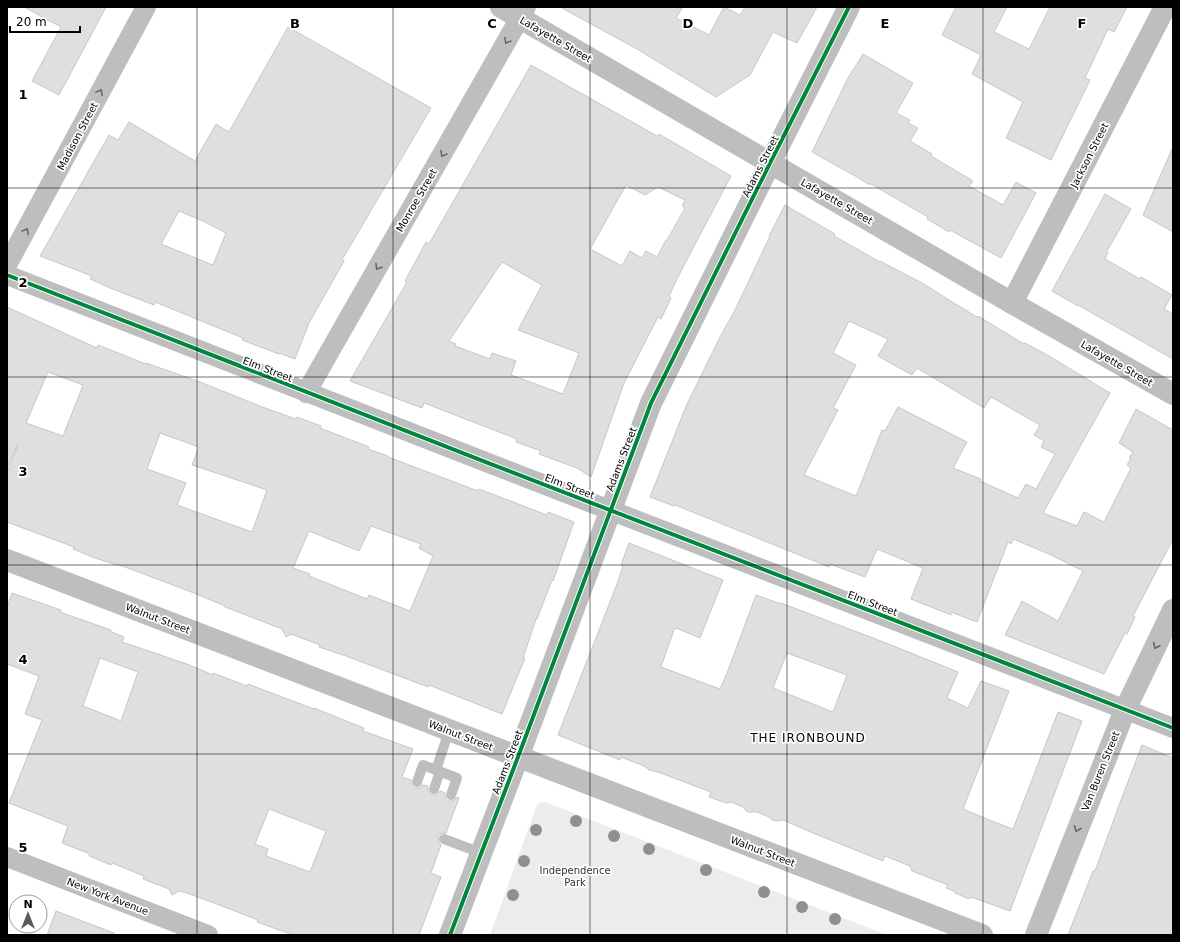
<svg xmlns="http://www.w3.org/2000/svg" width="1180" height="942" viewBox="0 0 1180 942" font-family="'DejaVu Sans',sans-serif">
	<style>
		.green { fill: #ececec }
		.building { fill: #dfdfdf; stroke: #c7c7c7; fill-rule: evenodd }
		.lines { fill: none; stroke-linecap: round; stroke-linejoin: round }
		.service { stroke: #bebebe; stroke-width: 10 }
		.minor { stroke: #bebebe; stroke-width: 20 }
		.tertiary { stroke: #bebebe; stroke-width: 22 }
		.cycleway-casing { stroke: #fff; stroke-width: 6 }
		.cycleway { stroke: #00873e; stroke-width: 4 }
		.tree { fill: #8f8f8f }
		.oneway { stroke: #686868 }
		.grid { fill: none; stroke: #000; stroke-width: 1; stroke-opacity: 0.55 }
		.labels { text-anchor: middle; stroke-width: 3.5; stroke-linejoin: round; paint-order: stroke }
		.street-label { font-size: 10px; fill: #000; stroke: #fff }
		.park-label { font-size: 10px; fill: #333; stroke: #fff }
		.quarter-label { font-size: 12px; letter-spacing: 1px; fill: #000; stroke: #fff }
		.grid-label { font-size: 13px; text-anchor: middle; font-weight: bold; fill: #000; stroke: #fff; stroke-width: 3.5; stroke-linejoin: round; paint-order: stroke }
	</style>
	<rect width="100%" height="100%" fill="#fff"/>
	<path class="green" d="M542,802H545L887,935H490L537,805Z"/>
	<g class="building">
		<path d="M24,7H106L59,95L32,81L61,27Z"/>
		<path d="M560,7H683L676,18L709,35L724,7L740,15L745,7H817L797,43L773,32L750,75L716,97L637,49Z"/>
		<path d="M956,7H1007L994,32L1029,49L1050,7H1127L1114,32L1108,29L1085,78L1090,80L1051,160L1006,138L1023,102L972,74L981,55L942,35Z"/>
		<path d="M288,27L431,108L342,260L344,261L309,323L295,359L279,353V354L242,340L243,338L155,302L154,305L110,288L90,279L92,276L40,256L109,135L118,140L129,122L195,161L216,124L229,132ZM179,211L203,221L226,233L213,265L161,244Z"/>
		<path d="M863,54L913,83L896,113L910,120L908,123L918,128L910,141L932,154L931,156L973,181L969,186L1003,205L1016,182L1036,193L1001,258L950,230L949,232L927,219L928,217L871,184H868L857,177L812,152L848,78Z"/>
		<path d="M531,65L657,136L659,134L731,176L681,271L669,296L671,298L661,319L658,317L624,383L591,477L577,468L539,454L541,451L516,442L517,439L424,403L422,408L350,381L407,282L405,281L426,242L429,244ZM626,185L645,195L658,187L685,200L682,206L685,208L667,240H666L657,257L646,251L642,258L630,251L622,266L590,249ZM502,262L542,285L518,330L579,353L563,394L511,375L516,361L492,353L490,359L455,346L456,344L449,341Z"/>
		<path d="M1173,147V232L1143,215Z"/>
		<path d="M1105,194L1131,209L1107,251L1108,252L1105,259L1140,279L1141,277L1172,295L1164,309L1173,314V359L1078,305V306L1052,291L1085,231Z"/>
		<path d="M785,205L835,234L834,236L880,262V261L922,283L954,303L977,317L978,316L1024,344L1025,343L1049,356L1110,393L1043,513L1077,526L1084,512L1104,522L1131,468L1127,465L1131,458H1129L1133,452L1119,443L1136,409L1173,430V539L1133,616L1135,617L1127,634L1125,633L1104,674L1005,635L1022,601L1058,621L1083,571L1051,555L1013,539L1011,544L1008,542L977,622L951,612V615L911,599L923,568L877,549L865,577L830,564L829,567L675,505L674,506L650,497L687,404L720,337L735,310L770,236H769ZM849,321L888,339L878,356L912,375L917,368L984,408L991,397L1040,425L1034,435L1044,441L1041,447L1055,454L1036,489L1026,484L1018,498L980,481L981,479L953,468L967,442L898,407L885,431L882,430L856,496L804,475L838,410L833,408L856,365L833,353Z"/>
		<path d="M7,307L97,348L98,345L146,364V363L200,382L265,408L296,419L297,417L321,426L320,428L369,447L368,449L388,456V457L478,491L479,489L547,515L548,512L574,522L553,581L552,580L537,619H536L523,658H525L502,714L429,685L428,687L346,656L319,647L320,645L291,634L286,637L282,629L225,607V606L194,593L117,564V565L95,558L73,549L74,547L7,522V473L18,445H17L7,468ZM48,372L83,385L63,436L26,423ZM160,433L199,447L192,465L267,490L252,532L177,505L186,483L147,469ZM371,526L421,544L419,548L433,556L410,611L369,595L367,599L309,576L310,574L293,568L309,531L359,551Z"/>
		<path d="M629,543L723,580L700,638L676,628L674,630L661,667L720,689L727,673L756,595L781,604V603L886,643L958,672L947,698L968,708L981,681L1009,691L963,809L992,821L1013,829L1058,712L1082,721L1010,911L971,897L969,899L955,893L954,891L946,888L948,885L912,871L910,866L885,856L883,861L813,833L783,820L777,821L772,820L769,817L757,812H747L743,807L731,802L726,803L709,797L711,792L658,772L649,770L644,766L621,757L620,760L558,735L617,584L623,566L621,565ZM787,653L847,675L833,712L773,688Z"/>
		<path d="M12,593L61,610L60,612L111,630L110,631L124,637L122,642L187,664L213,675V673L247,686L248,684L314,709V708L364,728L363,731L413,749L402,777L411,780V784L414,788H419L423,785L428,786V791L432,795H436L440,791L445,793V797L448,801H453L457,797L459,798L446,833L440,834L438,837L439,843L441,845L431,873L441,877L419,935H293L257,922L258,920L222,906L187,893L179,891L172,895L169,889L143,879L144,876L112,863L111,865L89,856L90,854L62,843L68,826L9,803L42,720L25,714L39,676L7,664V607ZM100,658L138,672L121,721L83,706ZM269,809L326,831L310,872L266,856L268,849L255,844Z"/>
		<path d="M1142,745L1173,758V935H1068L1093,871H1095L1121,800Z"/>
		<path d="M56,911L114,933V935H47Z"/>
	</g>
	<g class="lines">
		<g class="service">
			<path d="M436,770L457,778L451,795"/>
			<path d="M417,782L423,765L436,770L449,731"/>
			<path d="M434,789L440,771"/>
			<path d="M444,839L481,853"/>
		</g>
		<g class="minor">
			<path d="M7,265L146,7"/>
			<path d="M7,275C395,428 784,577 1173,728"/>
			<path d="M306,393L526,7"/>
			<path d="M7,857L208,935"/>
		</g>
		<g class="tertiary">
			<path d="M501,7L1012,303L1173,394"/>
			<path d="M1012,303L1165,7"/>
			<path d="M7,560L982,935"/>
			<path d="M450,935L518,757L651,403L770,163L849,7"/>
			<path d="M1036,935L1125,710L1173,610"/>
		</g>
		<defs>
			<g id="cycleway">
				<path d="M7,275C395,428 784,577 1173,728"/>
				<path d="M450,935L518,757L651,403L770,163L849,7"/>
			</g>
		</defs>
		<use href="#cycleway" class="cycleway-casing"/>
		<use href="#cycleway" class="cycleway"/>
	</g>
	<g class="tree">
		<circle cx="576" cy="821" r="6"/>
		<circle cx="536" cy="830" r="6"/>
		<circle cx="614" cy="836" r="6"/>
		<circle cx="649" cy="849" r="6"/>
		<circle cx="524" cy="861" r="6"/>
		<circle cx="706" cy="870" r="6"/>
		<circle cx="764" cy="892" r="6"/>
		<circle cx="513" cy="895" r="6"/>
		<circle cx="802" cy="907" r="6"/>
		<circle cx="835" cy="919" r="6"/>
	</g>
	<defs><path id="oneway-chevron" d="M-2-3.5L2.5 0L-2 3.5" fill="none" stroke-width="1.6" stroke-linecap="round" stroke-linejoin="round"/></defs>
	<g class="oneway">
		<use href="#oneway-chevron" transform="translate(507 41) rotate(120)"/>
		<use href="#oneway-chevron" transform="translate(100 92) rotate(-62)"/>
		<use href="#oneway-chevron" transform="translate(443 154) rotate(120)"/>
		<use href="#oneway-chevron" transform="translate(26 231) rotate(-62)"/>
		<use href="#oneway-chevron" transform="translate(378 267) rotate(120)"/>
		<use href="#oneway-chevron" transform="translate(1156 646) rotate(116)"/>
		<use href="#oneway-chevron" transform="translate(1077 829) rotate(112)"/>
	</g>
	<path class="grid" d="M197,7V935M393,7V935M590,7V935M787,7V935M983,7V935M7,188H1173M7,377H1173M7,565H1173M7,754H1173"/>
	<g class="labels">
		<g class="street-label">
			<text transform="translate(556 39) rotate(30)" y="4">Lafayette Street</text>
			<text transform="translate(77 136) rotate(-62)" y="4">Madison Street</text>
			<text transform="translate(1089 155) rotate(-63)" y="4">Jackson Street</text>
			<text transform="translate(760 166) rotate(-63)" y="4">Adams Street</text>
			<text transform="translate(416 200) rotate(-60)" y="4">Monroe Street</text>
			<text transform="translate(837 201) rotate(30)" y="4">Lafayette Street</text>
			<text transform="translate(1117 363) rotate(30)" y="4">Lafayette Street</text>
			<text transform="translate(268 369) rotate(21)" y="4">Elm Street</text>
			<text transform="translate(621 459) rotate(-69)" y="4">Adams Street</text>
			<text transform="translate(570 486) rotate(21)" y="4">Elm Street</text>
			<text transform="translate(873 603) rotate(21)" y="4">Elm Street</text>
			<text transform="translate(158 618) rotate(21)" y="4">Walnut Street</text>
			<text transform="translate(461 735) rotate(21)" y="4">Walnut Street</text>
			<text transform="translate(507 762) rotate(-69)" y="4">Adams Street</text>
			<text transform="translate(1100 771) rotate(-68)" y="4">Van Buren Street</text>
			<text transform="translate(763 851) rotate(21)" y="4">Walnut Street</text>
			<text transform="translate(108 896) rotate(21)" y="4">New York Avenue</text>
		</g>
		<g class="park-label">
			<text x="575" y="874">Independence<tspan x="575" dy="12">Park</tspan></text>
		</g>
		<g class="quarter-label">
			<text x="808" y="742">THE IRONBOUND</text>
		</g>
	</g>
	<g class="grid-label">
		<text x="295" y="28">B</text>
		<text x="492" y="28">C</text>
		<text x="688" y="28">D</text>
		<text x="885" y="28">E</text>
		<text x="1082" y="28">F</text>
		<text x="23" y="99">1</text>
		<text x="23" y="287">2</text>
		<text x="23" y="476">3</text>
		<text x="23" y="664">4</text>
		<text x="23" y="852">5</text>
	</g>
	<rect width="1180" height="942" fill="none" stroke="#000000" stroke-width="16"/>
	<g transform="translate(28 914)"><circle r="19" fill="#ffffff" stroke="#999999"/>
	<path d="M0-3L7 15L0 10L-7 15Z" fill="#595959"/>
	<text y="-6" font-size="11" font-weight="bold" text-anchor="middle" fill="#000000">N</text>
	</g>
	<path d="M10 26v6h70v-6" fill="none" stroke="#000000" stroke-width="2"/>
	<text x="16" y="26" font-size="12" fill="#000000" stroke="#ffffff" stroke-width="3" paint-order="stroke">20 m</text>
</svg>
